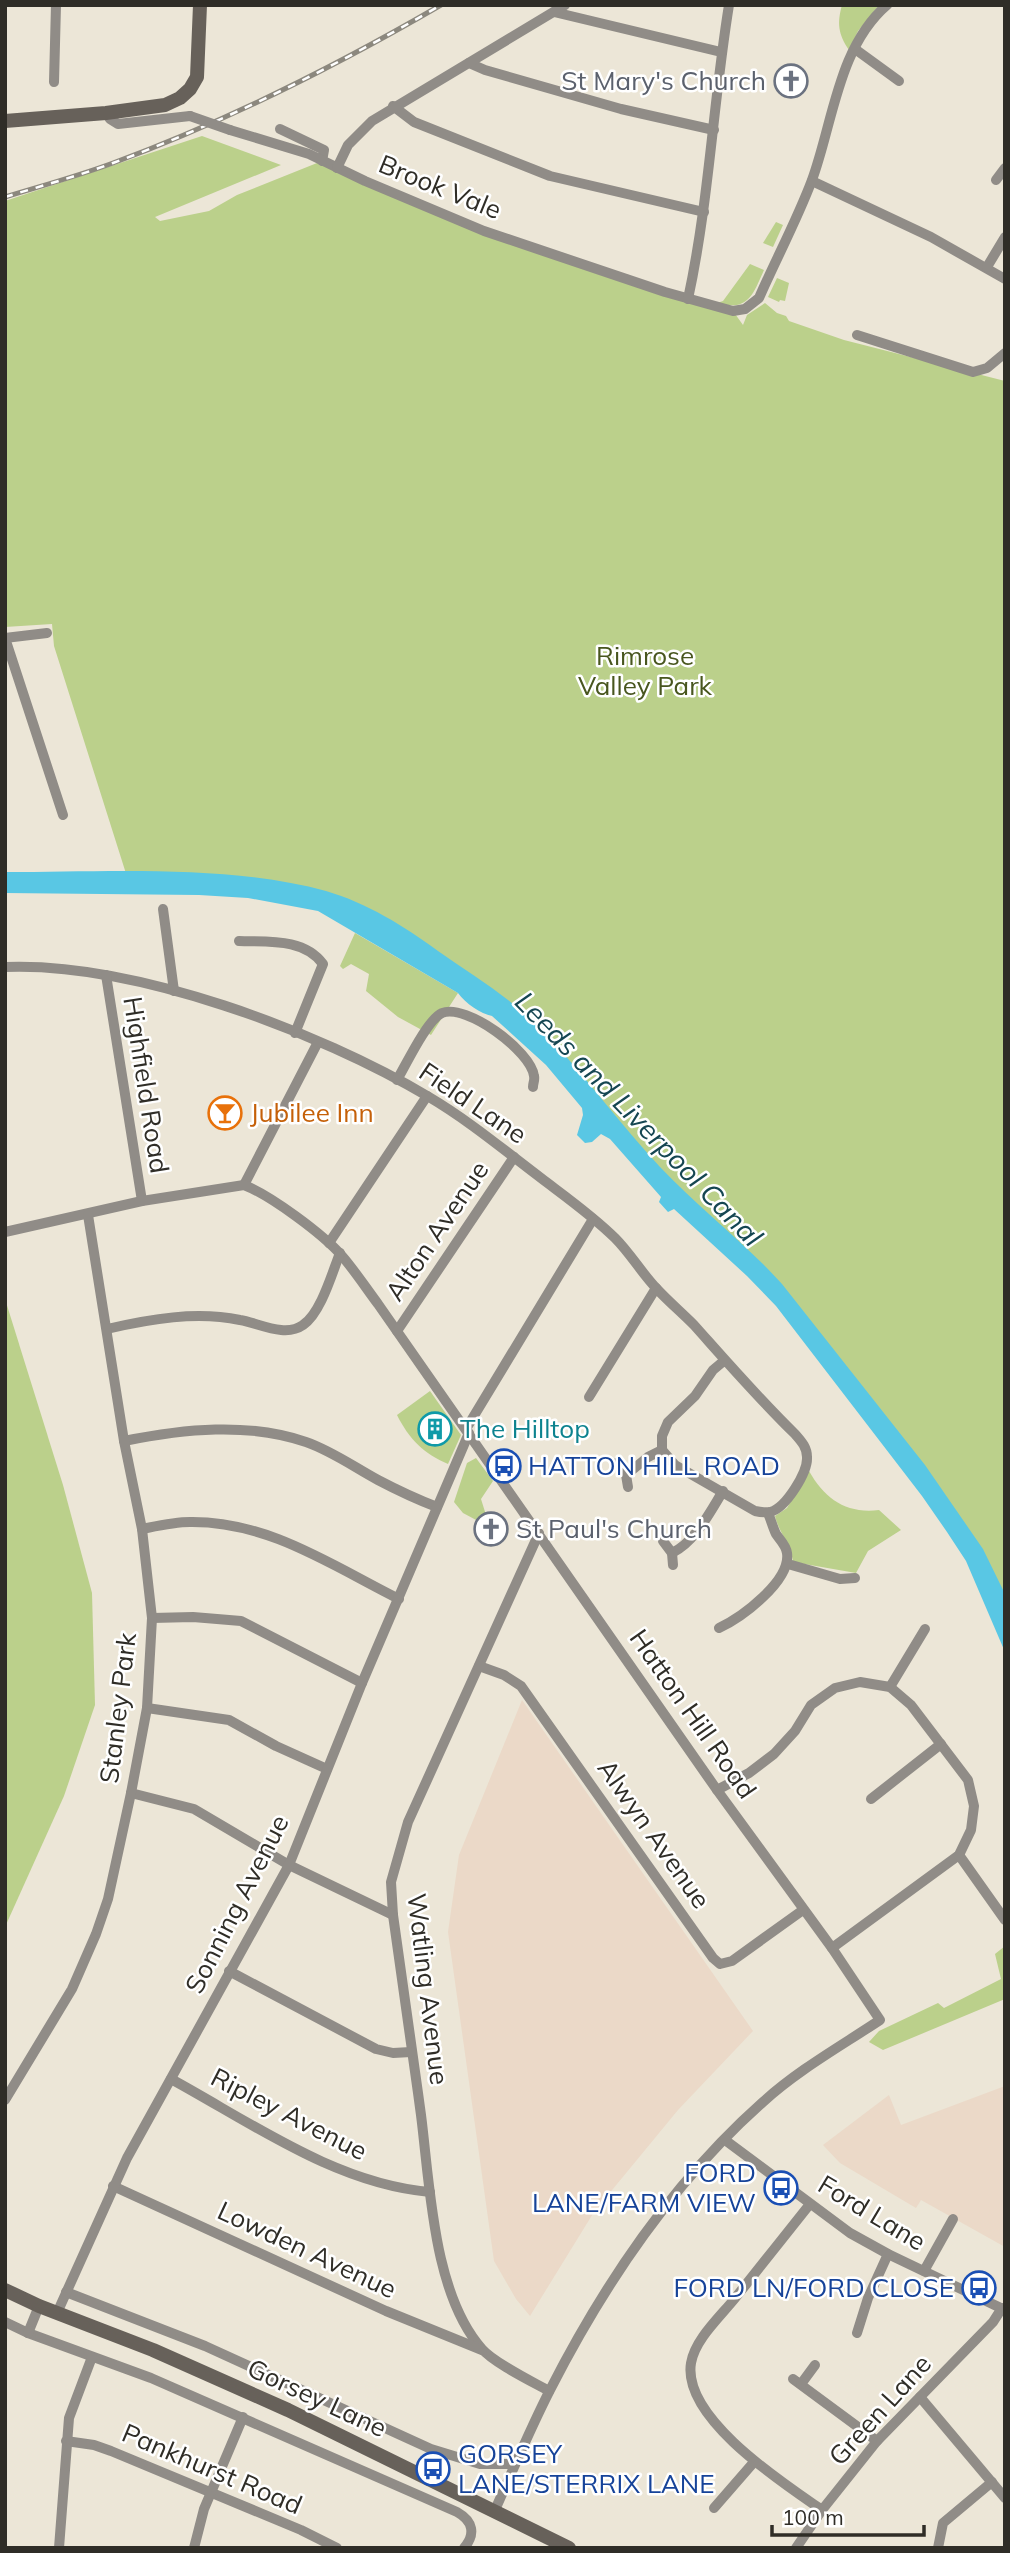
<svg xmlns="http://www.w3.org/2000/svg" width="1010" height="2553" viewBox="0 0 1010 2553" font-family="Mulish,sans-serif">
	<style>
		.education { fill: #ebd9c8 }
		.green { fill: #bbd08b }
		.water { fill: #59c7e4 }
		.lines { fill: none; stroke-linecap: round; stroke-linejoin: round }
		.street { stroke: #908c87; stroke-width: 10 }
		.secondary { stroke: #67615a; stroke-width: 14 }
		.rail-casing { stroke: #8c887e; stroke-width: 5 }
		.rail { stroke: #fff; stroke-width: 2.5; stroke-dasharray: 8; stroke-linecap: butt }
		.street-bridge { stroke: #908c87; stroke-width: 10 }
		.labels { text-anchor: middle; stroke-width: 5; stroke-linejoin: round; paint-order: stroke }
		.worship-label { font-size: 26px; fill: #5b616d; stroke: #fff; text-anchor: end }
		.street-label { font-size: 26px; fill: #2f2d27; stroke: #fff }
		.park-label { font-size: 26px; fill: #48561e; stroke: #fff }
		.food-label { font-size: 26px; fill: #c56008; stroke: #fff; text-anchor: start }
		.culture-label { font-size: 26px; fill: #0d838f; stroke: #fff; text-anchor: start }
		.transit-label { font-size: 26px; fill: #164399; stroke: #fff; text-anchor: start }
		.water-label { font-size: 28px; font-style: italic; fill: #154652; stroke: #fff }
	</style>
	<rect width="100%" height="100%" fill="#ece6d7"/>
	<g class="education">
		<path d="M522,1700L753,2031L678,2110L594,2212L530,2316L516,2299L494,2261L448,1932L459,1855Z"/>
		<path d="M1005,2086V2247L921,2200L916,2208L840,2163L823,2145L889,2095L901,2125Z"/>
	</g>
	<g class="green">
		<path d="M842,5H879L858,31L849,50C838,34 837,23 842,5Z"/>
		<path d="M202,136L281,165L155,217L160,221L209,211L237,195L322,161L462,223L733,311L743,325L747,315L765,303L777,313L786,316L789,321L844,340L1005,381V1619L988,1582L843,1377L530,1032L336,906L129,883L54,646L52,624L5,627V201Z"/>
		<path d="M776,222L783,225L773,247L763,243Z"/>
		<path d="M750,264L764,270C753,294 749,312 717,303L723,301Z"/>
		<path d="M777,278L789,283L785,301L780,300L779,302L768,297Z"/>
		<path d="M355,933L458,993L431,1035L398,1017L366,991L369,974L351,964L343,969L340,966Z"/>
		<path d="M5,1299L63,1485L92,1593L95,1705L64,1796L5,1927Z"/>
		<path d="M430,1391L461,1435L448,1464C424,1454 409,1439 397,1415Z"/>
		<path d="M476,1458L493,1481L481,1499L486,1515L478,1521L463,1513L454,1502L467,1463Z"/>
		<path d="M809,1471C825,1499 846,1514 879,1510L901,1530L868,1551L856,1573L793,1562C791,1544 779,1533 775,1516L787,1508Z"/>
		<path d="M1005,1946V1999L883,2050L869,2042L879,2031L938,2003L944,2008L1001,1979L995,1954Z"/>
	</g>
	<path class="water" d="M5,872C107,872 228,864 326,891C367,903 404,926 438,951C474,976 512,999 543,1031C584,1074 619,1123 660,1167C699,1208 744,1242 782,1284L925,1465L983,1549L1005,1594V1652L966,1561L947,1532L922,1496L776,1306L747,1276L674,1209L668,1212L659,1202L661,1197L610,1139L601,1134L592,1142L585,1143L577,1135L583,1115L582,1108L546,1065L492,1016C481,1014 465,1003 458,993L318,911L248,898L199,895L5,893Z"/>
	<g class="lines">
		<g class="street">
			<path d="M554,12L721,52"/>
			<path d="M855,49L899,81"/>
			<path d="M469,63L485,70L621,109L714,130"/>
			<path d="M54,82L56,5"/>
			<path d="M393,106L414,122L550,176L704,212"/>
			<path d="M106,113L110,119L118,124L190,116"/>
			<path d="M280,129L324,150L322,161"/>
			<path d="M230,130L309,154L365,181L484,231L665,292L733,311L745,309L759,298C776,259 797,220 812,180C833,123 838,47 887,5"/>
			<path d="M337,168L348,145L372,121L565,5"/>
			<path d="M996,180L1005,168"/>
			<path d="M812,181L931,237L1005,279"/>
			<path d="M987,267L1005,237"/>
			<path d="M688,299C709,202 713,103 729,5"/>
			<path d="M857,335L973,372L987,368L1005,353"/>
			<path d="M5,638L63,815"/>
			<path d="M5,638L47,633"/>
			<path d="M163,909L174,991"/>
			<path d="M239,941C268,942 304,938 323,964L295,1033"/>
			<path d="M5,967C134,962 318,1031 429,1097C468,1120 504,1150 541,1178C566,1197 593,1216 615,1238C630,1253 641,1272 656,1288C668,1301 681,1312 694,1325C727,1362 759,1399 795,1434C801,1441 807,1447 807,1457C808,1472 786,1508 770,1512C765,1513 760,1512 755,1511L675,1465L662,1450V1436L668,1422L695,1396L713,1370L725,1360"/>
			<path d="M106,975L142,1201"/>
			<path d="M397,1080C406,1065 427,1020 442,1013C466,1003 531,1051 534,1076C535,1080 533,1083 533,1087"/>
			<path d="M244,1185L318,1042"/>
			<path d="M5,1232L142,1201L244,1185C270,1195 323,1234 342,1256C355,1271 366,1288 378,1304L717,1790L832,1948L880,2020C841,2046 798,2070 763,2102C674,2181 604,2284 550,2390C530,2429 513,2470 495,2510"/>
			<path d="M329,1243L427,1096"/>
			<path d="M107,1329C150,1319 196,1311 240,1320C259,1323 285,1338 303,1325C321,1313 332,1273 340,1253"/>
			<path d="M397,1331L514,1157"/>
			<path d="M589,1397L656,1288"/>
			<path d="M466,1429L593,1219"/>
			<path d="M124,1441C183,1429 248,1422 306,1442C332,1451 354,1467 378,1480C397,1490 416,1499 437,1507"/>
			<path d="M617,1463L626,1475L628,1487"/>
			<path d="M626,1475L648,1457L662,1450"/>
			<path d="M142,1529C157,1526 174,1522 190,1522C268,1521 331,1565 399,1599"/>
			<path d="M539,1533L408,1822L391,1882L393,1915C402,1981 412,2048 421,2115C430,2185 433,2294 482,2349C494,2363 531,2381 549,2391"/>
			<path d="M663,1541L672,1553L673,1565"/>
			<path d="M672,1553C695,1542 710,1512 723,1491"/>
			<path d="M788,1564L840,1579L855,1578"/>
			<path d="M152,1618L193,1617L241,1621L362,1683"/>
			<path d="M719,1628C742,1617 791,1581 787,1553C786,1545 780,1540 776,1534C773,1528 771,1520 768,1513"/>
			<path d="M479,1666L504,1675L521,1686L713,1958L720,1964L732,1961L803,1910"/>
			<path d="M890,1687L925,1629"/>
			<path d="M147,1708L229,1720L276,1746L327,1769"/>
			<path d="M717,1790L749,1773L774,1754L795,1731L811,1705L835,1688L860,1682L890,1687L911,1705L968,1780L974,1806L971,1830L959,1855L832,1948"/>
			<path d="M131,1793L194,1809L289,1865L393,1915"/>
			<path d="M871,1799L941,1744"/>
			<path d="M959,1855L1005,1920"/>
			<path d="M229,1971L376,2049L393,2053L411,2052"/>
			<path d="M171,2079C252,2123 336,2184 430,2192"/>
			<path d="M5,2100L72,1989L96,1934L108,1899L131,1793L147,1708L152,1618L142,1529L124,1441L88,1215"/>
			<path d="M725,2140L850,2233L888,2254L1005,2310"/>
			<path d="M113,2186L386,2311L482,2350"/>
			<path d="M810,2204C785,2235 761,2266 736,2297C721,2316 695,2339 691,2363C682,2418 783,2483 822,2510"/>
			<path d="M924,2271L953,2219"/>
			<path d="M66,2292L205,2346L431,2449L480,2464H508L517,2461"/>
			<path d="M57,2313L127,2158L289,1865L362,1683L469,1433"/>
			<path d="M5,2322L28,2333L151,2378L457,2512C473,2521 476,2534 464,2548"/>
			<path d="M28,2333L39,2306"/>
			<path d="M857,2333L868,2298L888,2254"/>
			<path d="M793,2379L877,2441"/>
			<path d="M801,2384L815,2365"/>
			<path d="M920,2397L1005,2498"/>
			<path d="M66,2441L94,2445L111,2451L301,2530L337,2548"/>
			<path d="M714,2508L754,2462"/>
			<path d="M59,2548L69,2418L92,2357"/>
			<path d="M194,2548L204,2509L243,2417"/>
			<path d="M796,2548L822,2510L877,2441L993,2322L1002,2308"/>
			<path d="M938,2548L943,2523L992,2482"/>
		</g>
		<g class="secondary">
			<path d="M5,121L106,113L165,105L180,98L190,89L197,77L200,5"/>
			<path d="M5,2290L39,2306L153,2350L288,2410L569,2548"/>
		</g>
		<defs>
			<path id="rail" d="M5,197C41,186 78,176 113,163C227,121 336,66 441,5"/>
		</defs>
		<use href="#rail" class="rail-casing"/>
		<use href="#rail" class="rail"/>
		<path class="street-bridge" d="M190,116L230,130"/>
	</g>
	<defs>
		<symbol id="church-ring" viewBox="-11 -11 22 22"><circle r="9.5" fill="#fff" stroke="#6b7280" stroke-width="1.5"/><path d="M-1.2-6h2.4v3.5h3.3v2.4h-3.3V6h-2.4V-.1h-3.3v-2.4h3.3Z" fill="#6b7280"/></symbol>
		<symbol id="bar-ring" viewBox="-11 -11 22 22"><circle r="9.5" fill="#fff" stroke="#e8710a" stroke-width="1.5"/><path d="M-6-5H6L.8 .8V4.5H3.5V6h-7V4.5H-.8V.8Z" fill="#e8710a"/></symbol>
		<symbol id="building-ring" viewBox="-11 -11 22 22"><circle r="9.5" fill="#fff" stroke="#0f9aa8" stroke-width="1.5"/><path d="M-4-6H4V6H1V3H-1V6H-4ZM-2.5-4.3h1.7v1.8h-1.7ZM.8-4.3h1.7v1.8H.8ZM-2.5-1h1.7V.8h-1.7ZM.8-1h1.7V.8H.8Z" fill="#0f9aa8"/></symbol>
		<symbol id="bus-ring" viewBox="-11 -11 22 22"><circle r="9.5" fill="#fff" stroke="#1a4fb4" stroke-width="1.5"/><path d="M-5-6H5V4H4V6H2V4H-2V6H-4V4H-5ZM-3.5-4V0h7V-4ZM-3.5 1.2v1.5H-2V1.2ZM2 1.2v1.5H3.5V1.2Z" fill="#1a4fb4"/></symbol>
	</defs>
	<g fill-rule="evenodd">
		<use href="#church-ring" x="772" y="62" width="38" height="38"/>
		<use href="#bar-ring" x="206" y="1094" width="38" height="38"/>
		<use href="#building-ring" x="416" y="1410" width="38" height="38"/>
		<use href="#bus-ring" x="485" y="1447" width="38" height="38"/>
		<use href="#church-ring" x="472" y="1510" width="38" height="38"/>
		<use href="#bus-ring" x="762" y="2169" width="38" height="38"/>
		<use href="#bus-ring" x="960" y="2269" width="38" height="38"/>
		<use href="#bus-ring" x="414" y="2450" width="38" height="38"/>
	</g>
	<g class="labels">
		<g class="worship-label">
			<text x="766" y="90">St Mary's Church</text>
			<text x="516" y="1538" text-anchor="start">St Paul's Church</text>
		</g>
		<g class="street-label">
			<text transform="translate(440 187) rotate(22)" y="9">Brook Vale</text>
			<text transform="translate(146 1085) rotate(81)" y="9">Highfield Road</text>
			<text transform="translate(473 1103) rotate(34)" y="9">Field Lane</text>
			<text transform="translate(437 1231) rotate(-56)" y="9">Alton Avenue</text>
			<text transform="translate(118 1708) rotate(-83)" y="9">Stanley Park</text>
			<text transform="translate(693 1714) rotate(55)" y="9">Hatton Hill Road</text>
			<text transform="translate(654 1834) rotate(55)" y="9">Alwyn Avenue</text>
			<text transform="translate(237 1904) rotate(-63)" y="9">Sonning Avenue</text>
			<text transform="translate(428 1989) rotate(83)" y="9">Watling Avenue</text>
			<text transform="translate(289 2114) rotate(27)" y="9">Ripley Avenue</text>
			<text transform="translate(872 2213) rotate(31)" y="9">Ford Lane</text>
			<text transform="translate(307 2250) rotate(25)" y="9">Lowden Avenue</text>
			<text transform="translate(317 2398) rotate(25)" y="9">Gorsey Lane</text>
			<text transform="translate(880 2410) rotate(-48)" y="9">Green Lane</text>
			<text transform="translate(212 2469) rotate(23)" y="9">Pankhurst Road</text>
		</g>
		<g class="park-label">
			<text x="645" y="665">Rimrose<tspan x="645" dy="30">Valley Park</tspan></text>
		</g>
		<g class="food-label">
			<text x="250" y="1122">Jubilee Inn</text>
		</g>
		<g class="culture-label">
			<text x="460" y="1438">The Hilltop</text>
		</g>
		<g class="transit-label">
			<text x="528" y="1475">HATTON HILL ROAD</text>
			<text x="756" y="2182" text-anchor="end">FORD<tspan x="756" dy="30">LANE/FARM VIEW</tspan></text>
			<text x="954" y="2297" text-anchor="end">FORD LN/FORD CLOSE</text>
			<text x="458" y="2463">GORSEY<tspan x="458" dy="30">LANE/STERRIX LANE</tspan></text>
		</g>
		<g class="water-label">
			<text transform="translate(639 1119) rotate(46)" y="10">Leeds and Liverpool Canal</text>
		</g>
	</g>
	<rect width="1010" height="2553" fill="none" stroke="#2f2d27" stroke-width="14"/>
	<path d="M772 2525v10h152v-10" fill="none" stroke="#2f2d27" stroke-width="3.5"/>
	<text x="782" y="2525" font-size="21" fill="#2f2d27" stroke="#ffffff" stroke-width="5" paint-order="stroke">100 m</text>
</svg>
